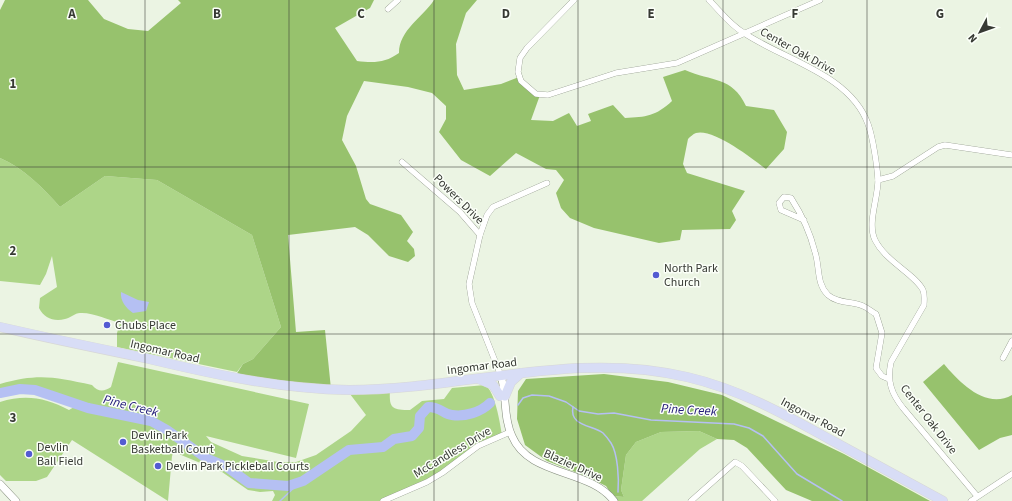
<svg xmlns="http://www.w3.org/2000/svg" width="1012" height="501" viewBox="0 0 1012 501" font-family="'Source Sans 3',sans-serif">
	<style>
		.green { fill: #add588 }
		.forest { fill: #97c26d }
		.water { fill: #b5c0f3 }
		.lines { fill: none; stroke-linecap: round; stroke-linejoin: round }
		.stream { stroke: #b5c0f3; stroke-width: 1.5 }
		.river { stroke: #b5c0f3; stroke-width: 10 }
		.minor-casing { stroke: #848c7d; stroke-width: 6 }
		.tertiary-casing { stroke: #848c7d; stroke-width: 8 }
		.primary-casing { stroke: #d7d7d6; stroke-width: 10 }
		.minor { stroke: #fff; stroke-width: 5.5 }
		.tertiary { stroke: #fff; stroke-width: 7 }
		.primary { stroke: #d8ddf6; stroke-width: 9 }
		.grid { fill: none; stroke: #363933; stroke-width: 1; stroke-opacity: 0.55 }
		.poi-dot { fill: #535bd2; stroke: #fbfff8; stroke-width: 1.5 }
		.labels { text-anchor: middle; stroke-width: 3; stroke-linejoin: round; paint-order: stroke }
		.street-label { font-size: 12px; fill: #363933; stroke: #fbfff8 }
		.poi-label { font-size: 12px; fill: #363933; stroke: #fbfff8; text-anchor: start }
		.water-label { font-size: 13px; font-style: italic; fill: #201978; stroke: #fbfff8 }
		.grid-label { font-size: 13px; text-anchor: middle; font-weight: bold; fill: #363933; stroke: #fbfff8; stroke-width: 3; stroke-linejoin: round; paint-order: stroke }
	</style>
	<rect width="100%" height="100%" fill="#ebf4e3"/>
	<g class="green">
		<path d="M0,158C24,168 43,188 60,207L105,176L157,180L252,235L281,327L253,359L243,364L237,372L117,347V333L120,323C109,320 92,312 80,313C75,313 70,318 65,319C54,322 44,318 39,308L40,298L57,287L52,256L46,274L40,285L0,281Z"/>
		<path d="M118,362L309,404L296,458L206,436L211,442L242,456L278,462H296L316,455L351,431L366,415L350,394L390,389C389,408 391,410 410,410L422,401L444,399L452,388L485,385C495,391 500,423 502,435L484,442L442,473L383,501H272L275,495L273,491L260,492L248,490L222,472L174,452L172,456L168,501L72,440L47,477L36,481H6L0,475V402C26,394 46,398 69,410L74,407L46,393L22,390L0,396V384C38,373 55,377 92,385C98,392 104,392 111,387Z"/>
		<path d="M699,431L717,439L700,449L642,501H617L613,496L624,497L621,490L626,455L636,442L661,432Z"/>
	</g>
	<g class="forest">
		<path d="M5,0H88L104,19L128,29L148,31L181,3L178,0H374L370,8L335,28L357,61C374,63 385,63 399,53C399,30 423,17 434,0H477L466,13L456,44L457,75L464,90L501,84L519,77L540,95L531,120L553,121L569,113L577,126L591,121L588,114L613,105L625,118C646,117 656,116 672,101L663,77L685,70C712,82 732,76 746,106L774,110L787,132L784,149L766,169C753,159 713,128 696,133C693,134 690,137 688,139L683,164L687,173L745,191L732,211L736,220L730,229L682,230L680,240L659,243L594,228L570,218L561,208L556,193L564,180L556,170L546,169L516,153L490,176L461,160L439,132L446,119V106L432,93L408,87L364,81L347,116L342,140L356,166L366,199L370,204L401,215L413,232L407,241L414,249L415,256L408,262L389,256L368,235L355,227L288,235L296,332L325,330L331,389L234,378L243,364L253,359L281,327L252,235L157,180L105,176L60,207C43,188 24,168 0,158V10Z"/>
		<path d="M944,364C959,382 986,410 1012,395V435L1000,438L979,450L923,382Z"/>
		<path d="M604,374L668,382L722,395L844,454L930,501H812L786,490L747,448L734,440L717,439L699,431L661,432L636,442L626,455L621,490L624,497L613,496L606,486L588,477L547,461L525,445L517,419L518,391L526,379Z"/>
	</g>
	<path class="water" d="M121,292L138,300L149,302L146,311L133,313C126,308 120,301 121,292Z"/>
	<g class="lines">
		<g class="stream">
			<path d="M518,405L523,398L532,395L549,396L566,402L579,411L598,414L614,413L651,420L734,424L749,428L763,436L797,474L842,501"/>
			<path d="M573,407C569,426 592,425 603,433C606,436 609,440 611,443C618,454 619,479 618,492"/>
			<path d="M280,501L300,482"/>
		</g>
		<path class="river" d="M0,393L20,389L35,390L88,408L151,421L167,430L206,458L227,467L249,483L288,486L303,481L349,450L383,447L394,439L412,436L419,428L420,416L428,407C441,407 443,414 452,415C465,417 481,412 490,403"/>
		<defs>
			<g id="minor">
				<path d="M574,0L527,48L520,58L518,72L521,81L536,94L548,95L616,73L677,63L820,0"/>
				<path d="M709,0C720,11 730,25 744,33C784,60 850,74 868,124C873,138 877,165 878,180C878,199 867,223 875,240C886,262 915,274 923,290C925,295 924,300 924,305L891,362C887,381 891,393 903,408L977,496"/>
				<path d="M388,9L398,0"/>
				<path d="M402,162L460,212L480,235L469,284L472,303L501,376"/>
				<path d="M878,180L893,176L938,147L945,145L1012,155"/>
				<path d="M804,220L781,210L779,203L784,197L791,198C802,215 810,232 815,252C820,267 816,283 828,295C838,304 853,301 863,306C868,308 872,312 876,314L882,333L876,368L882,376L889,379"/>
				<path d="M480,235L487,215L493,207L547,183"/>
				<path d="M1003,358L1012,341"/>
				<path d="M383,501L427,482L442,473L478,446L510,432"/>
				<path d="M691,501L735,462L742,466L775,501"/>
				<path d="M971,501L1012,474"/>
			</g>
			<g id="tertiary">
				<path d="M501,376C507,395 503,418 512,436C529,477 589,468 614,501"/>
				<path d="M0,484L16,501"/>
			</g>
			<g id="primary">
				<path d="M0,327C48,338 96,348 145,358C212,374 279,389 349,390C462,390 574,350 687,377C739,389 784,414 831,440C868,460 906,481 943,501"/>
				<path d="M479,379L493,385L500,396"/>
				<path d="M505,396L511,382L521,373"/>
			</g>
		</defs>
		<use href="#minor" class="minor-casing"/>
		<use href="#tertiary" class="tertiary-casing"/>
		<use href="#primary" class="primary-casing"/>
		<use href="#minor" class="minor"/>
		<use href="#tertiary" class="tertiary"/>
		<use href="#primary" class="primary"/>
	</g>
	<path class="grid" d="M145,0V501M289,0V501M434,0V501M578,0V501M723,0V501M867,0V501M0,167H1012M0,334H1012"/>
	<g class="poi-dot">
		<circle cx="656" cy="275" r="4"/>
		<circle cx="107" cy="325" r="4"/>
		<circle cx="123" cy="442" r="4"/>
		<circle cx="29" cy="454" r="4"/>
		<circle cx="158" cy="466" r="4"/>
	</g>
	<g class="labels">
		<g class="street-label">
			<text transform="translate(798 51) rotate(29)" y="4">Center Oak Drive</text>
			<text transform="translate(459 199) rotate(45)" y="4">Powers Drive</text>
			<text transform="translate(165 351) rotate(13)" y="4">Ingomar Road</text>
			<text transform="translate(482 366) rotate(-7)" y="4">Ingomar Road</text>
			<text transform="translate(813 417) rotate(28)" y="4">Ingomar Road</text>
			<text transform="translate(929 419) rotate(52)" y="4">Center Oak Drive</text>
			<text transform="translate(452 452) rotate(-31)" y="4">McCandless Drive</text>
			<text transform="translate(573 465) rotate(24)" y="4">Blazier Drive</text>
		</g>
		<g class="poi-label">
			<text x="664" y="272">North Park<tspan x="664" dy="14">Church</tspan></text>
			<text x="115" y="329">Chubs Place</text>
			<text x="131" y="439">Devlin Park<tspan x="131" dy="14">Basketball Court</tspan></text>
			<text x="37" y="451">Devlin<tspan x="37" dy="14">Ball Field</tspan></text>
			<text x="166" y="470">Devlin Park Pickleball Courts</text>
		</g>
		<g class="water-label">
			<text transform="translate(131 405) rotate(14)" y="5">Pine Creek</text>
			<text transform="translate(689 409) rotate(3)" y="5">Pine Creek</text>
		</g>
	</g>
	<g class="grid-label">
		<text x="72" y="18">A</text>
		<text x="217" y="18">B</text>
		<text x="361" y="18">C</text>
		<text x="506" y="18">D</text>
		<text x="651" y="18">E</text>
		<text x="795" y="18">F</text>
		<text x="940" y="18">G</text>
		<text x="13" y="88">1</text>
		<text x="13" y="255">2</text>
		<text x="13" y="422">3</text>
	</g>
	<g transform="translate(980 32) rotate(229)" stroke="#fbfff8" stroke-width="3" paint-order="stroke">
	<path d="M0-3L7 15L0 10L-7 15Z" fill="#363933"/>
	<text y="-6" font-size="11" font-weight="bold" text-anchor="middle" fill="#363933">N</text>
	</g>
</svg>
